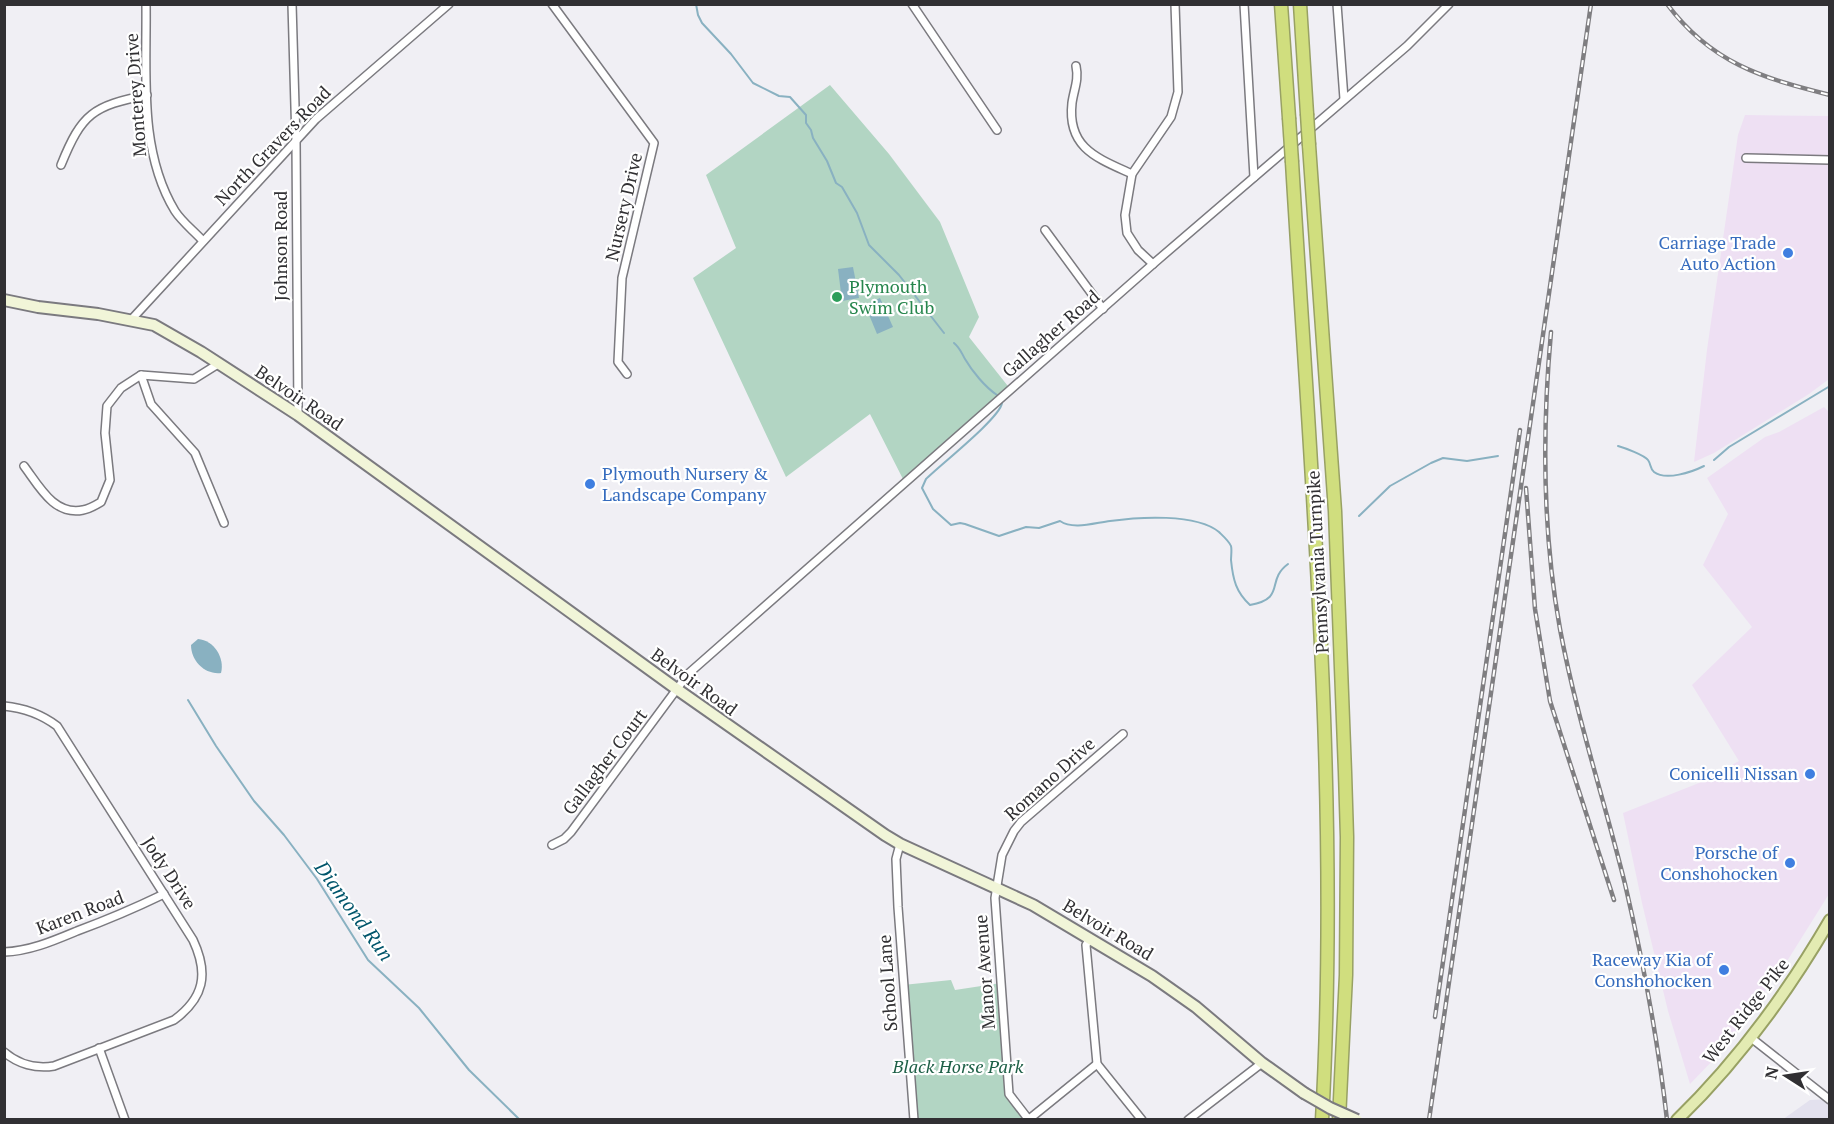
<svg xmlns="http://www.w3.org/2000/svg" width="1834" height="1124" viewBox="0 0 1834 1124" font-family="'PT Serif',serif">
	<style>
		.commercial { fill: #eee0f3 }
		.built { fill: #e3e1ee }
		.green { fill: #b2d5c3 }
		.water { fill: #89b1c1 }
		.lines { fill: none; stroke-linecap: round; stroke-linejoin: round }
		.stream { stroke: #89b1c1; stroke-width: 2 }
		.street-casing { stroke: #7b7a7f; stroke-width: 10 }
		.secondary-casing { stroke: #7b7a7f; stroke-width: 14 }
		.primary-casing { stroke: #98a164; stroke-width: 14 }
		.highway-casing { stroke: #98a164; stroke-width: 15 }
		.street { stroke: #fff; stroke-width: 7 }
		.secondary { stroke: #f1f5d8; stroke-width: 10 }
		.primary { stroke: #e3ebb2; stroke-width: 10 }
		.highway { stroke: #d0de7e; stroke-width: 12 }
		.rail-casing { stroke: #7f7e81; stroke-width: 4.5 }
		.rail { stroke: #fff; stroke-width: 2; stroke-dasharray: 7; stroke-linecap: butt }
		.secondary-bridge-casing { stroke: #7b7a7f; stroke-width: 14; stroke-linecap: butt }
		.highway-bridge-casing { stroke: #98a164; stroke-width: 15; stroke-linecap: butt }
		.secondary-bridge { stroke: #f1f5d8; stroke-width: 10 }
		.highway-bridge { stroke: #d0de7e; stroke-width: 12 }
		.shop-dot { fill: #3f7fe0; stroke: #fff; stroke-width: 2 }
		.leisure-dot { fill: #2e9e5b; stroke: #fff; stroke-width: 2 }
		.labels { text-anchor: middle; stroke-width: 4.5; stroke-linejoin: round; paint-order: stroke }
		.street-label { font-size: 18px; fill: #313033; stroke: #fff }
		.shop-label { font-size: 18px; fill: #366cbe; stroke: #fff; text-anchor: end }
		.leisure-label { font-size: 18px; fill: #27864d; stroke: #fff; text-anchor: start }
		.park-label { font-size: 18px; font-style: italic; fill: #1d5f46; stroke: #fff }
		.water-label { font-size: 20px; font-style: italic; fill: #00556b; stroke: #fff }
	</style>
	<rect width="100%" height="100%" fill="#f0eff4"/>
	<g class="commercial">
		<path d="M1745,115L1829,116V379L1809,394L1714,453L1694,462L1707,350L1738,135Z"/>
		<path d="M1824,407L1830,413L1829,894L1789,958L1719,1054L1690,1084L1668,1011L1642,903L1623,813L1699,783L1739,761L1692,685L1752,627L1703,565L1728,514L1707,478L1765,437L1779,432Z"/>
	</g>
	<path class="built" d="M1829,1099V1119L1782,1120L1810,1100Z"/>
	<g class="green">
		<path d="M830,85L889,154L940,222L979,317L969,337L1011,390L905,483L870,414L786,477L693,278L736,248L706,175Z"/>
		<path d="M951,980L955,990L1001,983L1009,1094L1028,1120L914,1119L903,985Z"/>
	</g>
	<g class="water">
		<path d="M853,267L859,298L842,301L838,269Z"/>
		<path d="M880,298L893,327L877,334L865,305Z"/>
		<path d="M198,639C214,640 225,658 221,673C205,675 191,661 191,645Z"/>
	</g>
	<g class="lines">
		<g class="stream">
			<path d="M696,4L698,15L702,23L731,54L753,83L779,96L790,97L806,115V123L811,130L813,138L827,161L836,183L842,187L857,213L869,245L899,275L944,333"/>
			<path d="M954,343C960,348 961,352 965,359C972,371 985,387 997,395"/>
			<path d="M1002,403C1000,418 940,465 926,479L922,488L933,509L951,525L960,523L965,524L999,536L1026,527L1039,528L1060,521C1073,530 1094,523 1110,521C1138,517 1196,513 1219,532C1222,535 1229,541 1231,546C1232,550 1231,556 1231,560C1233,580 1236,592 1250,605C1287,598 1265,581 1288,564"/>
			<path d="M1618,446C1625,448 1644,455 1648,460C1651,464 1650,469 1654,472C1666,481 1692,472 1704,466"/>
			<path d="M1714,460L1729,447L1830,386"/>
			<path d="M1359,516L1390,486L1431,463L1443,458L1467,461L1498,456"/>
			<path d="M188,700L216,746L254,801L284,835L317,879L368,960L419,1008L469,1070L520,1120"/>
		</g>
		<defs>
			<g id="street">
				<path d="M146,4C147,73 138,150 175,211C182,222 194,231 203,241"/>
				<path d="M292,4L296,141L298,415"/>
				<path d="M552,4L654,143L622,278L618,362L627,374"/>
				<path d="M912,4L997,130"/>
				<path d="M1244,4L1254,177"/>
				<path d="M1337,4L1344,99"/>
				<path d="M1076,66C1079,80 1074,89 1072,103C1067,148 1097,158 1132,174"/>
				<path d="M1746,158L1830,160"/>
				<path d="M61,165C82,113 93,106 147,95"/>
				<path d="M1045,230L1103,309"/>
				<path d="M1153,264L1138,250L1127,233L1125,215L1132,174L1171,117L1178,92L1175,4"/>
				<path d="M131,320L316,119L449,4"/>
				<path d="M141,375L151,404L195,453L224,523"/>
				<path d="M24,466C39,486 54,516 83,510C89,509 96,505 101,502L110,480L105,433L107,406L121,388L141,375L194,379L218,364"/>
				<path d="M4,706C25,708 41,714 57,726L193,940C209,974 204,998 174,1020L54,1066C36,1069 18,1064 4,1052"/>
				<path d="M900,844L896,859L898,907L914,1120"/>
				<path d="M552,845L564,839L571,832L688,674L1153,264L1407,46L1449,4"/>
				<path d="M1090,938L1086,945L1097,1064L1142,1120"/>
				<path d="M4,952C30,951 53,941 77,931C107,920 135,908 164,894"/>
				<path d="M1750,1037L1830,1100"/>
				<path d="M99,1048L125,1120"/>
				<path d="M1028,1120L1097,1064"/>
				<path d="M1029,1120L1009,1094L995,898L1002,855L1014,831L1021,822L1123,734"/>
				<path d="M1188,1120L1262,1063"/>
			</g>
			<path id="secondary" d="M4,300L38,307L98,314L154,325L201,352L298,415L678,690L885,835L900,844L1033,905L1152,976L1196,1007L1262,1063L1304,1093"/>
			<path id="primary" d="M1677,1120C1737,1062 1788,992 1830,920"/>
			<g id="highway">
				<path d="M1281,4L1289,118"/>
				<path d="M1300,4L1307,114"/>
				<path d="M1309,145L1335,511L1345,772L1347,837L1346,975L1339,1120"/>
				<path d="M1292,162C1311,481 1340,800 1322,1120"/>
			</g>
		</defs>
		<use href="#street" class="street-casing"/>
		<use href="#secondary" class="secondary-casing"/>
		<use href="#primary" class="primary-casing"/>
		<use href="#highway" class="highway-casing"/>
		<use href="#street" class="street"/>
		<use href="#secondary" class="secondary"/>
		<use href="#primary" class="primary"/>
		<use href="#highway" class="highway"/>
		<defs>
			<g id="rail">
				<path d="M1667,4C1711,63 1762,78 1830,95"/>
				<path d="M1551,332C1542,432 1542,530 1560,629C1576,715 1604,799 1625,884C1643,961 1658,1040 1667,1120"/>
				<path d="M1526,488L1535,609L1550,701L1614,900"/>
				<path d="M1435,1017L1520,430"/>
				<path d="M1429,1120L1591,4"/>
			</g>
		</defs>
		<use href="#rail" class="rail-casing"/>
		<use href="#rail" class="rail"/>
		<defs>
			<path id="secondary-bridge" d="M1304,1093L1330,1108L1357,1120"/>
			<g id="highway-bridge">
				<path d="M1307,114L1309,145"/>
				<path d="M1289,118L1292,162"/>
			</g>
		</defs>
		<use href="#secondary-bridge" class="secondary-bridge-casing"/>
		<use href="#highway-bridge" class="highway-bridge-casing"/>
		<use href="#secondary-bridge" class="secondary-bridge"/>
		<use href="#highway-bridge" class="highway-bridge"/>
	</g>
	<g class="shop-dot">
		<circle cx="1788" cy="253" r="6"/>
		<circle cx="590" cy="484" r="6"/>
		<circle cx="1810" cy="774" r="6"/>
		<circle cx="1790" cy="863" r="6"/>
		<circle cx="1724" cy="970" r="6"/>
	</g>
	<circle class="leisure-dot" cx="837" cy="297" r="6"/>
	<g class="labels">
		<g class="street-label">
			<text transform="translate(136 95) rotate(-94)" y="6">Monterey Drive</text>
			<text transform="translate(273 146) rotate(-46)" y="6">North Gravers Road</text>
			<text transform="translate(624 207) rotate(-77)" y="6">Nursery Drive</text>
			<text transform="translate(281 246) rotate(-90)" y="6">Johnson Road</text>
			<text transform="translate(1051 334) rotate(-41)" y="6">Gallagher Road</text>
			<text transform="translate(299 398) rotate(34)" y="6">Belvoir Road</text>
			<text transform="translate(1318 562) rotate(-93)" y="6">Pennsylvania Turnpike</text>
			<text transform="translate(694 682) rotate(36)" y="6">Belvoir Road</text>
			<text transform="translate(605 762) rotate(-53)" y="6">Gallagher Court</text>
			<text transform="translate(1050 779) rotate(-42)" y="6">Romano Drive</text>
			<text transform="translate(169 873) rotate(57)" y="6">Jody Drive</text>
			<text transform="translate(80 913) rotate(-21)" y="6">Karen Road</text>
			<text transform="translate(1108 930) rotate(31)" y="6">Belvoir Road</text>
			<text transform="translate(985 972) rotate(-94)" y="6">Manor Avenue</text>
			<text transform="translate(888 983) rotate(-94)" y="6">School Lane</text>
			<text transform="translate(1746 1011) rotate(-52)" y="6">West Ridge Pike</text>
		</g>
		<g class="shop-label">
			<text x="1776" y="249">Carriage Trade<tspan x="1776" dy="21">Auto Action</tspan></text>
			<text x="602" y="480" text-anchor="start">Plymouth Nursery &amp;<tspan x="602" dy="21">Landscape Company</tspan></text>
			<text x="1798" y="780">Conicelli Nissan</text>
			<text x="1778" y="859">Porsche of<tspan x="1778" dy="21">Conshohocken</tspan></text>
			<text x="1712" y="966">Raceway Kia of<tspan x="1712" dy="21">Conshohocken</tspan></text>
		</g>
		<g class="leisure-label">
			<text x="849" y="293">Plymouth<tspan x="849" dy="21">Swim Club</tspan></text>
		</g>
		<g class="park-label">
			<text x="958" y="1073">Black Horse Park</text>
		</g>
		<g class="water-label">
			<text transform="translate(354 911) rotate(54)" y="7">Diamond Run</text>
		</g>
	</g>
	<rect width="1834" height="1124" fill="none" stroke="#313033" stroke-width="12"/>
	<g transform="translate(1786 1076) rotate(282)" stroke="#ffffff" stroke-width="4.5" paint-order="stroke">
	<path d="M0-4.5L10 22L0 15L-10 22Z" fill="#313033"/>
	<text y="-9" font-size="16" font-weight="bold" text-anchor="middle" fill="#313033">N</text>
	</g>
</svg>
